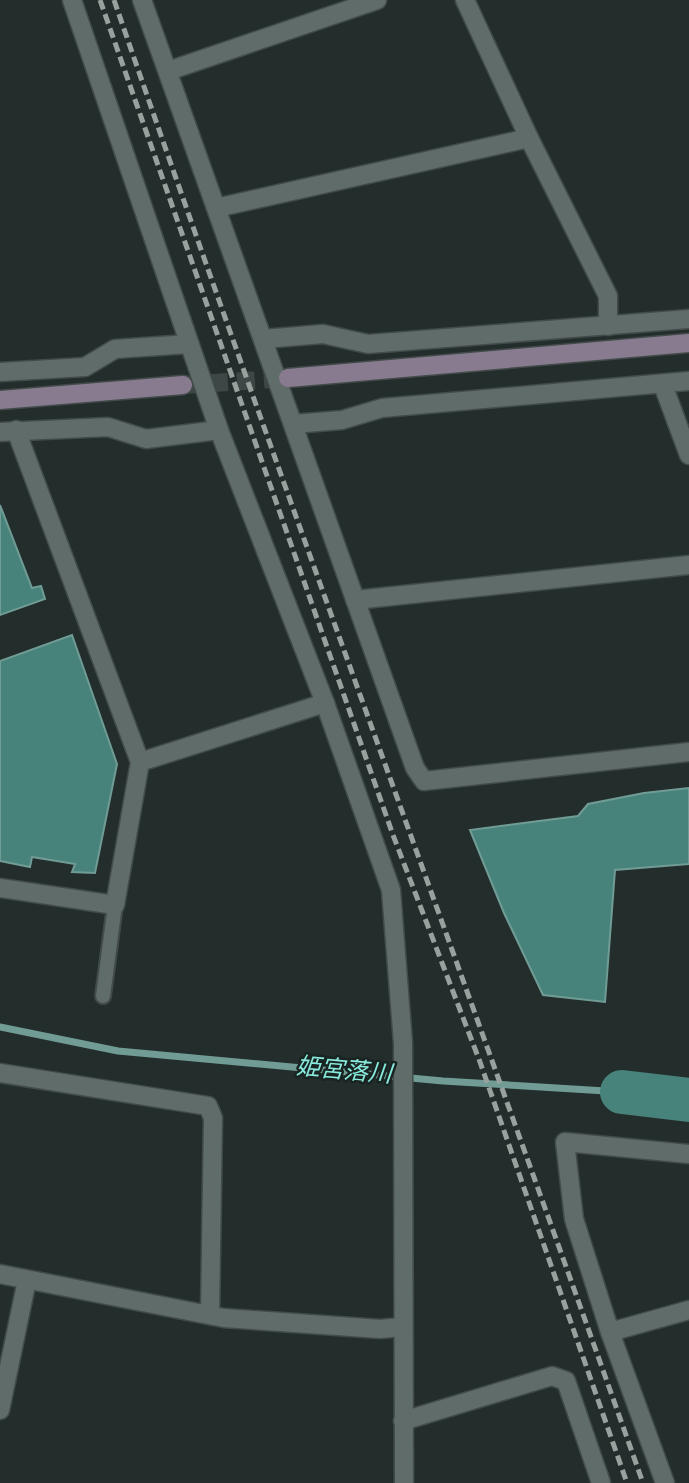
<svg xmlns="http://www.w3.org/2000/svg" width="689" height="1483" viewBox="0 0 689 1483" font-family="'Exo 2','Noto Sans JP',sans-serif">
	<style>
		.water { fill: #47837b; stroke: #709c95; stroke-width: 2 }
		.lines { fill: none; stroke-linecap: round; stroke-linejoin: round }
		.stream { stroke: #709c95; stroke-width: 7 }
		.river { stroke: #47837b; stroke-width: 44 }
		.secondary-tunnel { stroke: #3d4745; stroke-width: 18; stroke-dasharray: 18 9; stroke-linecap: butt }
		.lane-casing { stroke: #424b49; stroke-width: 18 }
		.street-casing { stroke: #424b49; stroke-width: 21 }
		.secondary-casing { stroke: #424b49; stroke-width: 21 }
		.lane { stroke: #606c6a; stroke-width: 14 }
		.street { stroke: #606c6a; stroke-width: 18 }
		.secondary { stroke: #887a8f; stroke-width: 18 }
		.rail { stroke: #99a19f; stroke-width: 5; stroke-dasharray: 10 5; stroke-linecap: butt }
		.labels { text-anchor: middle; stroke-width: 5; stroke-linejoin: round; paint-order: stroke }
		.water-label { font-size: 24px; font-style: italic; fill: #88e9dc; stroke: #192422 }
	</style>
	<rect width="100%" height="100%" fill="#232e2c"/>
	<g class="water">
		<path d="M0,505L32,588L41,586L45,599L0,615Z"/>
		<path d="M72,635L117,764L95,873L72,872L75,864L32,857L30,867L0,861V661Z"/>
		<path d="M689,788V864L615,870L605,1002L543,995L504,913L470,830L578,816L588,804L644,793Z"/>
	</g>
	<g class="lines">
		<path class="stream" d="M0,1027L118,1051L443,1081L622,1092"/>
		<path class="river" d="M622,1092L689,1100"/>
		<path class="secondary-tunnel" d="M183,385L288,378"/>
		<defs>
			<path id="lane" d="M103,996L115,905"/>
			<g id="street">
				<path d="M72,0L219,430L325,703L391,890L403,1043L404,1483"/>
				<path d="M142,0L415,768L424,781L689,752"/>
				<path d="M465,0L529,138L608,296V326"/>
				<path d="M168,71L377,0"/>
				<path d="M216,208L529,138"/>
				<path d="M263,339L323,334L368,344L689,319"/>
				<path d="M0,372L85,367L115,349L189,344"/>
				<path d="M663,385L689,455"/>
				<path d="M293,424L342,420L382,408L689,381"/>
				<path d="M0,432L108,427L146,439L219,430"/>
				<path d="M355,600L689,565"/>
				<path d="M140,762L325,703"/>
				<path d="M0,888L115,905L140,762L16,430"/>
				<path d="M0,1073L208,1106L213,1118L210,1315"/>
				<path d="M0,1274L224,1318L380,1329L402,1327"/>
				<path d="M610,1332L689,1310"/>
				<path d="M0,1410L27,1280"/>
				<path d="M403,1421L552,1376L566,1381L601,1483"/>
				<path d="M665,1483L610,1332L574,1219L565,1142L689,1154"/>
			</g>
			<g id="secondary">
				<path d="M288,378L689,343"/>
				<path d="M0,400L183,385"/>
			</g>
		</defs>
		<use href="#lane" class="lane-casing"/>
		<use href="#street" class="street-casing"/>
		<use href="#secondary" class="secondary-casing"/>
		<use href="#lane" class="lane"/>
		<use href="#street" class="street"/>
		<use href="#secondary" class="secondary"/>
		<g class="rail">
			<path d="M100,0L393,835L480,1062L627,1483"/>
			<path d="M114,0C285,496 468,988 643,1483"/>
		</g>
	</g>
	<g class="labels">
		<g class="water-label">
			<text transform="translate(344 1070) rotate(5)" y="8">姫宮落川</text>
		</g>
	</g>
</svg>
